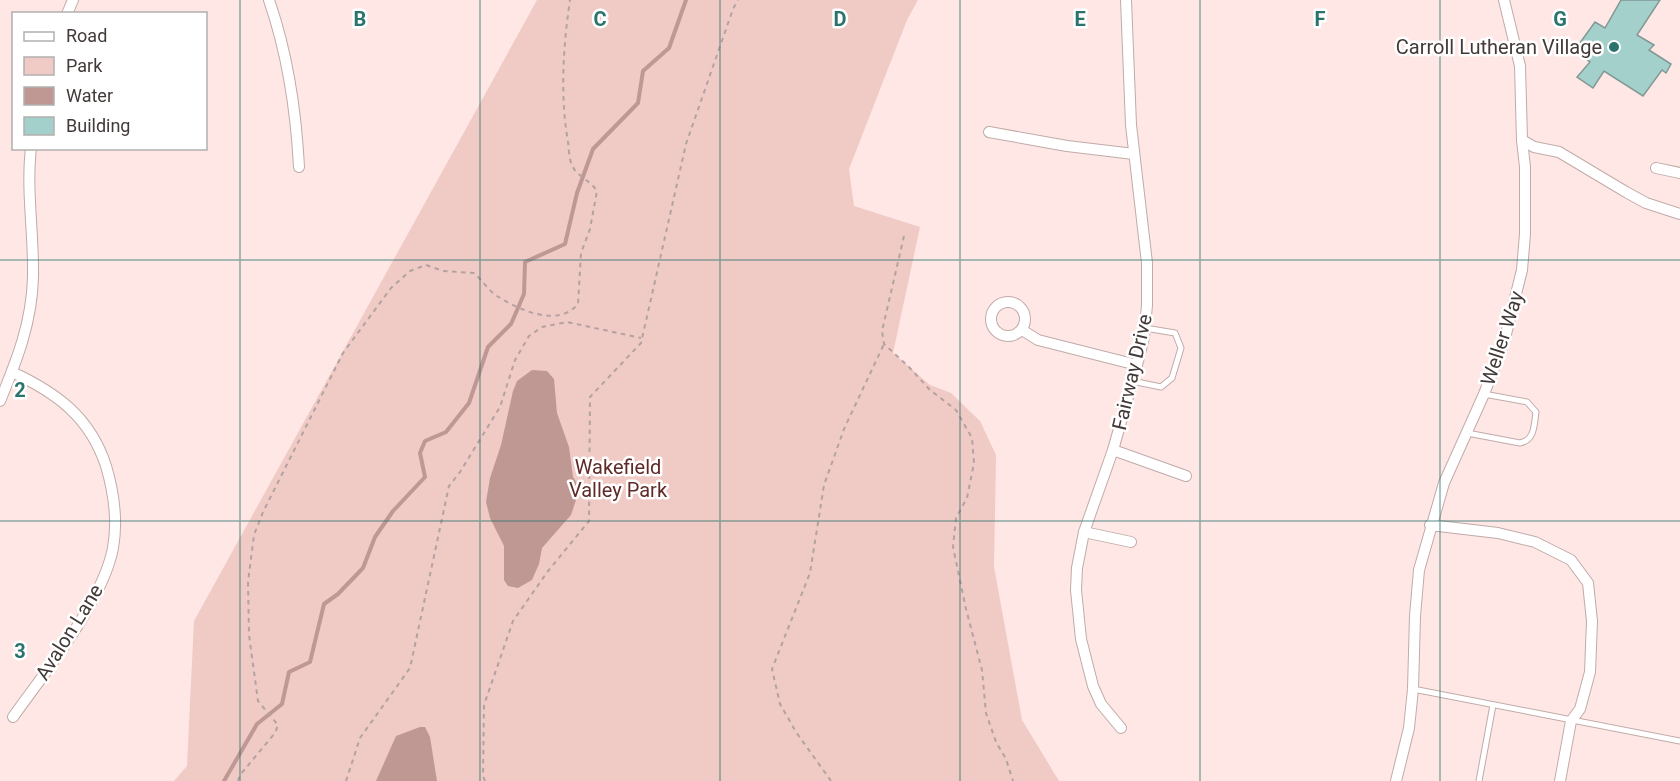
<svg xmlns="http://www.w3.org/2000/svg" width="1680" height="781" viewBox="0 0 1680 781" font-family="Roboto,sans-serif">
	<style>
		.green { fill: #f0cac5 }
		.water { fill: #bf9894 }
		.lines { fill: none; stroke-linecap: round; stroke-linejoin: round }
		.stream { stroke: #bf9894; stroke-width: 4 }
		.building { fill: #a3d0ca; stroke: #829896; stroke-width: 1.5 }
		.lane-casing { stroke: #c1aba9; stroke-width: 7 }
		.street-casing { stroke: #c1aba9; stroke-width: 12 }
		.path { stroke: #b4a2a1; stroke-width: 2; stroke-dasharray: 4.5 4.5; stroke-linecap: butt }
		.lane { stroke: #fff; stroke-width: 5 }
		.street { stroke: #fff; stroke-width: 10 }
		.grid { fill: none; stroke: #2b736d; stroke-width: 1.5; stroke-opacity: 0.55 }
		.poi-dot { fill: #2b736d; stroke: #fff; stroke-width: 2 }
		.labels { text-anchor: middle; stroke-width: 5; stroke-linejoin: round; paint-order: stroke }
		.poi-label { font-size: 20px; fill: #423938; stroke: #fff; text-anchor: end }
		.street-label { font-size: 20px; fill: #423938; stroke: #fff }
		.park-label { font-size: 20px; fill: #5f2a27; stroke: #fff }
		.grid-label { font-size: 20px; text-anchor: middle; font-weight: bold; fill: #2b736d; stroke: #fff; stroke-width: 5; stroke-linejoin: round; paint-order: stroke }
	</style>
	<rect width="100%" height="100%" fill="#fee7e5"/>
	<path class="green" d="M537,0H918L907,20L849,169L854,206L920,227L893,353L930,385L951,393L980,421L996,455L994,567L1022,720L1059,781H174L187,766L194,621Z"/>
	<g class="water">
		<path d="M532,370L547,371L554,379L557,413L569,447L573,477L580,488L571,515L542,548L539,564L532,580L518,588L508,586L504,580V546L490,518L486,502L490,478L501,445L513,391L517,381Z"/>
		<path d="M420,727H425L430,737L437,781H376L396,736Z"/>
	</g>
	<g class="lines">
		<path class="stream" d="M224,781L257,724L282,704L289,672L310,662L324,604L338,594L363,568L375,537L393,511L425,477L420,453L425,441L446,432L469,403L488,347L511,324L524,294L525,262L565,244L577,193L593,149L638,103L643,71L669,48L686,0"/>
	</g>
	<path class="building" d="M1621,0H1660L1637,35L1654,45L1649,50L1671,64L1666,73L1662,70L1643,96L1604,71L1593,88L1577,77L1590,62L1574,51L1595,22L1605,28Z"/>
	<g class="lines">
		<defs>
			<g id="lane">
				<path d="M1132,381L1161,387L1172,378L1181,348L1175,333L1145,328"/>
				<path d="M1467,433L1520,443C1535,440 1534,425 1536,412L1527,402L1484,394"/>
				<path d="M1413,689L1680,741"/>
				<path d="M1479,781L1493,705"/>
			</g>
			<g id="street">
				<path d="M269,0C288,55 296,109 299,167"/>
				<path d="M1504,0L1520,66L1522,140L1534,147L1559,152L1626,192L1646,203L1680,214"/>
				<path d="M67,14L73,0"/>
				<path d="M989,132L1067,146L1134,154"/>
				<path d="M1656,168L1680,173"/>
				<circle cx="1008" cy="319" r="17"/>
				<path d="M1022,330L1038,340L1137,365"/>
				<path d="M12,372C57,393 90,417 106,466C114,493 118,520 113,548C103,601 45,672 13,717"/>
				<path d="M0,401C17,360 32,322 33,277C34,234 26,191 31,148"/>
				<path d="M1113,450L1186,476"/>
				<path d="M1430,525L1498,533L1535,542L1571,560L1588,583L1592,621L1590,672L1580,709L1571,721L1560,781"/>
				<path d="M1084,532L1131,542"/>
				<path d="M1121,728L1101,704L1093,686L1081,639L1076,590L1077,568L1084,532L1113,450L1137,365L1144,337L1147,305V263L1131,125L1126,0"/>
				<path d="M1396,781L1409,728L1413,689L1415,616L1419,570L1444,483L1484,394L1504,342L1522,270L1525,234V167L1522,140"/>
			</g>
		</defs>
		<use href="#lane" class="lane-casing"/>
		<use href="#street" class="street-casing"/>
		<g class="path">
			<path d="M904,236L882,331L884,344L909,367L930,390L956,410L972,438L974,463L967,498L956,518L953,547L966,609L982,670L986,713L996,742L1006,759L1013,781"/>
			<path d="M238,781L240,775L275,733L278,725L258,701L249,635L248,582L254,535L263,512L343,353L391,288L410,271L426,265L443,271L474,273C482,280 489,291 497,296C519,310 558,328 578,304L581,253L590,229L597,191C590,180 576,176 572,165C569,159 569,149 568,142C560,96 563,47 570,0"/>
			<path d="M346,781L360,738L410,668L449,486L460,472L500,407L515,360L529,336L542,327L567,322L641,338"/>
			<path d="M485,781L483,776L484,705L513,621L548,571L589,521L590,397L641,343L686,144L733,9L738,0"/>
			<path d="M831,781L796,732L780,704L772,669L810,573L824,485L844,429L884,344"/>
		</g>
		<use href="#lane" class="lane"/>
		<use href="#street" class="street"/>
	</g>
	<path class="grid" d="M240,0V781M480,0V781M720,0V781M960,0V781M1200,0V781M1440,0V781M0,260H1680M0,521H1680"/>
	<circle class="poi-dot" cx="1614" cy="47" r="6"/>
	<g class="labels">
		<g class="poi-label">
			<text x="1602" y="54">Carroll Lutheran Village</text>
		</g>
		<g class="street-label">
			<text transform="translate(1502 338) rotate(-72)" y="7">Weller Way</text>
			<text transform="translate(1132 372) rotate(-77)" y="7">Fairway Drive</text>
			<text transform="translate(69 632) rotate(-58)" y="7">Avalon Lane</text>
		</g>
		<g class="park-label">
			<text x="618" y="474">Wakefield<tspan x="618" dy="23">Valley Park</tspan></text>
		</g>
	</g>
	<g class="grid-label">
		<text x="360" y="26">B</text>
		<text x="600" y="26">C</text>
		<text x="840" y="26">D</text>
		<text x="1080" y="26">E</text>
		<text x="1320" y="26">F</text>
		<text x="1560" y="26">G</text>
		<text x="20" y="397">2</text>
		<text x="20" y="658">3</text>
	</g>
	<rect x="12" y="12" width="195" height="138" fill="#ffffff" stroke="#b3b0af" stroke-width="1.5"/>
	<rect x="24" y="32" width="30" height="9" fill="#ffffff" stroke="#b3b0af" stroke-width="1.5"/>
	<text x="66" y="42" font-size="18" fill="#423938">Road</text>
	<rect x="24" y="57" width="30" height="18" fill="#f0cac5" stroke="#b3b0af" stroke-width="1.5"/>
	<text x="66" y="72" font-size="18" fill="#423938">Park</text>
	<rect x="24" y="87" width="30" height="18" fill="#bf9894" stroke="#b3b0af" stroke-width="1.5"/>
	<text x="66" y="102" font-size="18" fill="#423938">Water</text>
	<rect x="24" y="117" width="30" height="18" fill="#a3d0ca" stroke="#b3b0af" stroke-width="1.5"/>
	<text x="66" y="132" font-size="18" fill="#423938">Building</text>
</svg>
